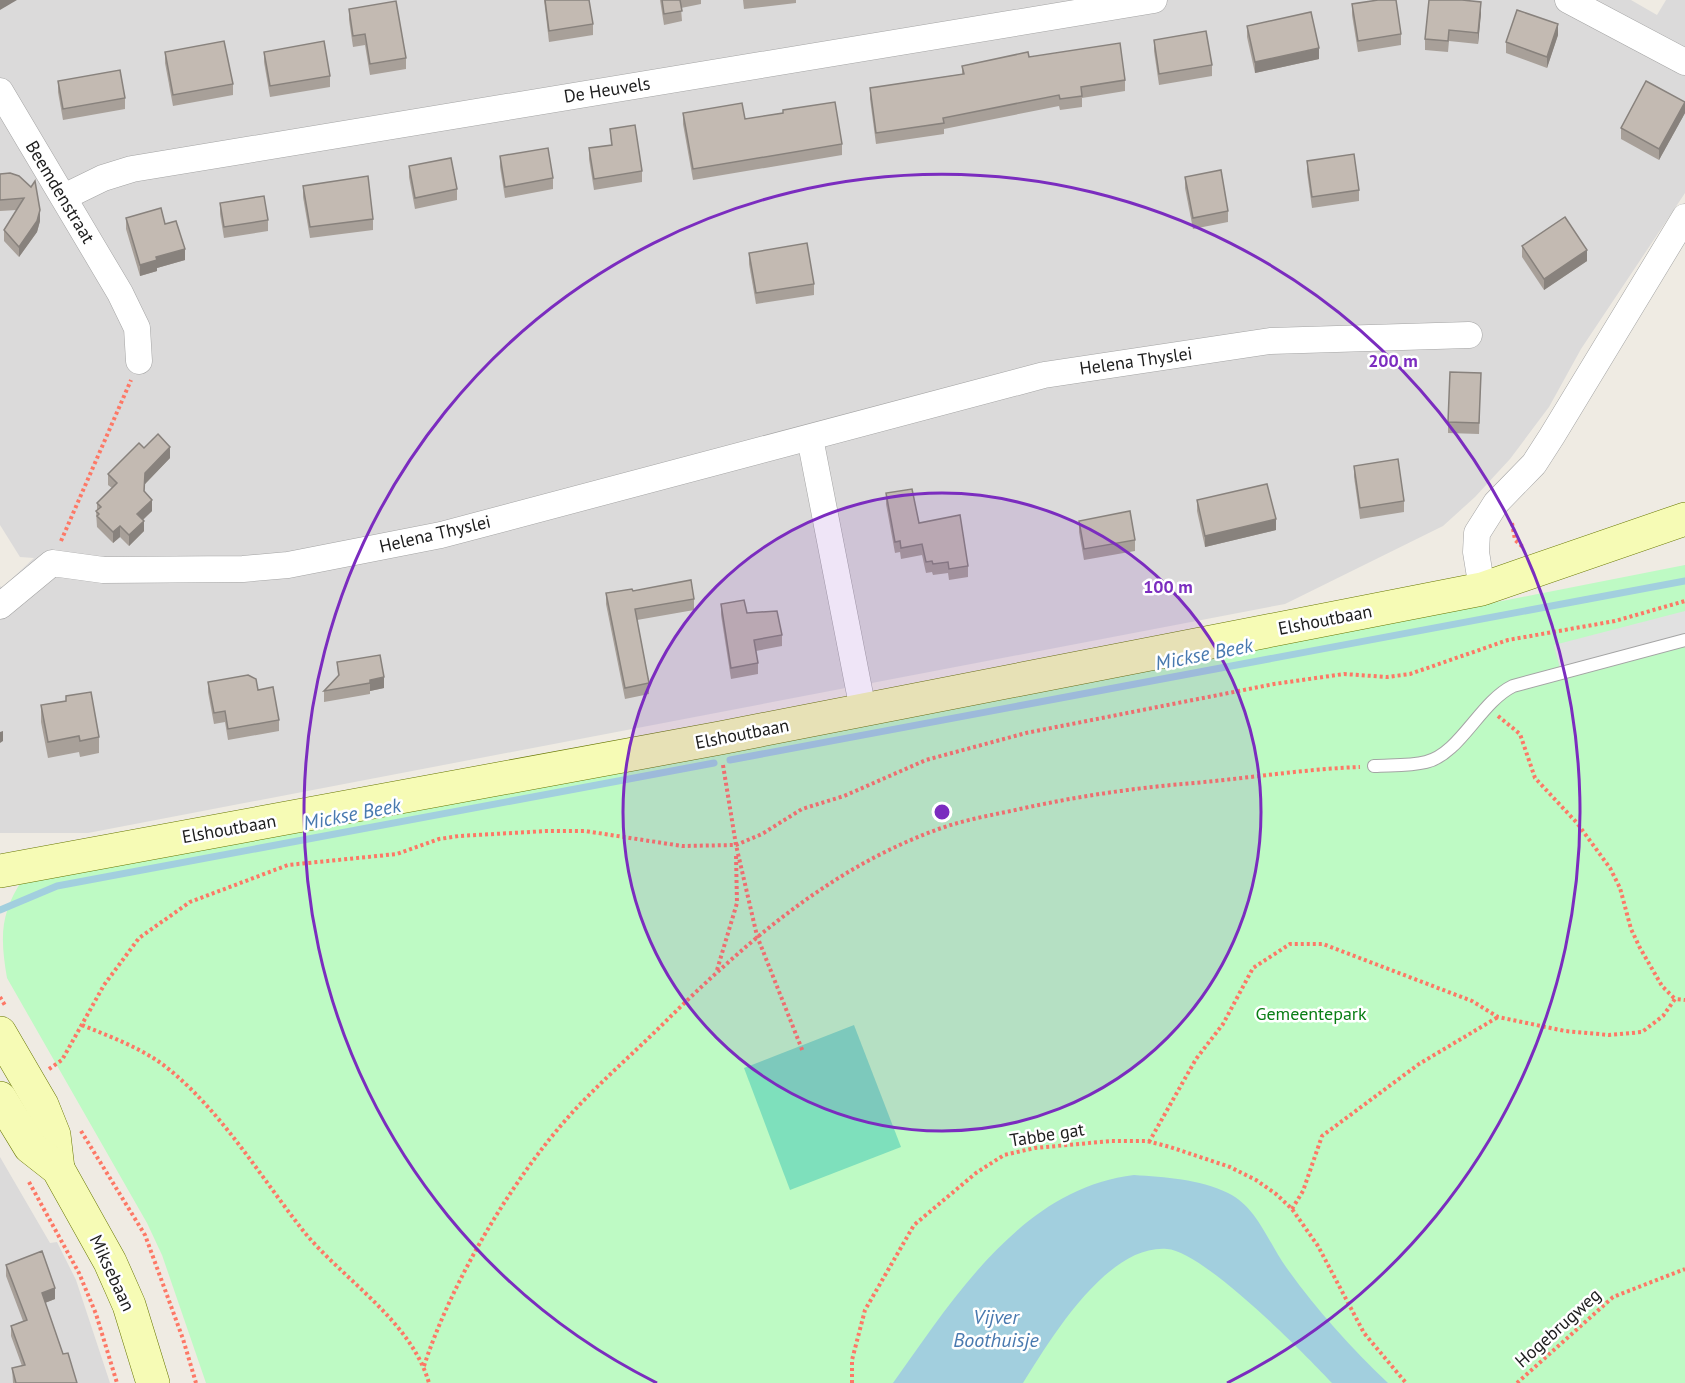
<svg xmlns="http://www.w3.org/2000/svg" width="1685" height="1383" viewBox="0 0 1685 1383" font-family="'PT Sans',sans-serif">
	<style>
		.residential { fill: #dbdada }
		.park { fill: #befac4 }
		.pitch { fill: #7ee0bc }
		.parking { fill: #e1e1e1 }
		.water { fill: #a2cfde }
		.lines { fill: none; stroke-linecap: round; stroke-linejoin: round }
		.stream { stroke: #a2cfde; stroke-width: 7 }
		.lane-casing { stroke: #a4a4a4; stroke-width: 14 }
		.street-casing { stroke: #a4a4a4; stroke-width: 27 }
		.secondary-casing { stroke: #677602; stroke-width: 34 }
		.path { stroke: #fd7866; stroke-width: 4; stroke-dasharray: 3 3; stroke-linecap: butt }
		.lane { stroke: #fff; stroke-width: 12 }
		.street { stroke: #fff; stroke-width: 26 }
		.secondary { stroke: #f6fbb5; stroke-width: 33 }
		.wall { fill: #a8a099 }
		.shaded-wall { fill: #88827d }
		.building { fill: #c3bab2; stroke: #88827d; stroke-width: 1.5 }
		.ring { fill: none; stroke: #7b2cbf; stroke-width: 3 }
		.labels { text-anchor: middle; stroke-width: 5; stroke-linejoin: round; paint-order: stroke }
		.street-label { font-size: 18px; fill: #1d1d1d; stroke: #fff }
		.park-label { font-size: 18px; fill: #097e15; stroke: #fff }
		.water-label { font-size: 20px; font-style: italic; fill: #4879af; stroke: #fff }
		.centre { fill: #7b2cbf; stroke: #fff; stroke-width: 3 }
		.ring-label { font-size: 18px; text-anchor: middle; font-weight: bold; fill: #7b2cbf; stroke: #fff; stroke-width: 5; stroke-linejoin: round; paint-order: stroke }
	</style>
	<rect width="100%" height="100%" fill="#efebe3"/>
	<g class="residential">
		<path d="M0,0H1631L1657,15L1666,0H1685V193L1581,349L1549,407L1510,459L1475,497L1443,526L1285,604L88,833H0V586L2,588L34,558L20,557L0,525Z"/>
		<path d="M0,1157L50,1243L57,1242L76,1280L110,1383H0Z"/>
	</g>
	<path class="park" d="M1685,565V1383H206L162,1255L147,1223L7,978C0,937 0,913 23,879L1345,632Z"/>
	<path class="pitch" d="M854,1025L901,1147L790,1190L744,1068Z"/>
	<path class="parking" d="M1685,611V640L1561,672L1554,645Z"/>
	<path class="water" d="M1134,1175C1165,1177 1199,1179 1228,1193C1257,1207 1268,1242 1286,1267C1316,1309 1350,1347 1388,1383H1332C1305,1354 1203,1251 1167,1249C1107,1244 1050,1340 1023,1383H893C953,1299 1022,1188 1134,1175Z"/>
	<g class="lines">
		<g class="stream">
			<path d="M730,760L1685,581"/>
			<path d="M0,910L57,886L714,763"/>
		</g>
		<defs>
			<path id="lane" d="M1374,766C1391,765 1410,766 1426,762C1460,754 1480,702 1513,686L1685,640"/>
			<g id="street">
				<path d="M1568,0L1685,62"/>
				<path d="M0,91L120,293L137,328L139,361"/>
				<path d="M64,197L103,178L132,169L1154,0"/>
				<path d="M810,438L863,710"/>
				<path d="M1482,589L1476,552L1477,533L1496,503L1534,464L1552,436L1685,217"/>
				<path d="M0,606L52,563L103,570L243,569L288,565L441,535L1044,375L1270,341L1469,335"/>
			</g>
			<g id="secondary">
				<path d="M0,871L720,738L1482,589L1685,519"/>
				<path d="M0,1033L42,1105L54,1135L58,1169"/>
				<path d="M0,1098L30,1147L58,1169L110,1262L129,1305L153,1383"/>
			</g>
		</defs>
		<use href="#lane" class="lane-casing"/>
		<use href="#street" class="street-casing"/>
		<use href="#secondary" class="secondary-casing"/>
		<g class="path">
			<path d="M1512,523L1515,540L1523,547"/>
			<path d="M61,541L131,380"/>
			<path d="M1498,716L1520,734L1535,778L1577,823L1610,868L1620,888L1631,929L1640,948L1662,986L1675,999"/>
			<path d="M723,765L736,845L757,936L803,1052"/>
			<path d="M717,970L737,903L736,855"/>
			<path d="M0,997L6,1007"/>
			<path d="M82,1025C113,1038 145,1049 171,1071C224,1115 262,1179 305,1233C345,1281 411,1321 429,1383"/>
			<path d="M49,1069L62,1060L104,985L139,938L190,902L288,865L397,854L439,839L459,836L547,831H585L682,846L736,845L762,834L802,809L844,796L926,760L1026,733L1274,684L1344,674L1387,677L1410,674L1508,640L1615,621L1685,601"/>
			<path d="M81,1131L145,1235L183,1339L196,1383"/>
			<path d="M1149,1142L1196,1059L1223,1024L1253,968L1290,944H1323L1472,1001L1498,1017L1565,1031L1609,1035L1642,1032L1663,1016L1675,999L1685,1000"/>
			<path d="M29,1182L79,1273L96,1314L117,1383"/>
			<path d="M1292,1209L1303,1191L1322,1136L1419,1064L1498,1017"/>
			<path d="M424,1366C451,1283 512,1179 571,1114C600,1082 634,1053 665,1022C744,944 829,869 936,830C960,821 986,816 1011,811C1072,797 1132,788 1194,783C1250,778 1305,769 1360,767"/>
			<path d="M852,1383V1360L865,1310L914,1225L976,1173L1004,1155L1035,1148L1111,1141H1147L1170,1147L1230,1167L1256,1180L1276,1194L1292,1209L1318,1246L1364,1333L1406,1383"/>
			<path d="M1517,1383L1613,1297L1685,1269"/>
		</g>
		<use href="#lane" class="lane"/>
		<use href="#street" class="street"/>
		<use href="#secondary" class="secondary"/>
	</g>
	<g class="wall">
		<path d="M544,0H589L593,24V35L549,42Z"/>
		<path d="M660,0H701V4L681,8L682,21L664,25Z"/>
		<path d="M743,0H796V3L744,9Z"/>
		<path d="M1352,4L1401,34V45L1358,52L1352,15Z"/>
		<path d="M349,9L406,58V69L370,75L365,45L353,47L349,20Z"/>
		<path d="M1481,13L1478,44L1449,41L1448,52L1425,50V39Z"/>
		<path d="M1247,26L1319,59L1255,73L1247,37Z"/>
		<path d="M1558,35L1547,68L1506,53V42Z"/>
		<path d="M1154,40L1212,65V76L1159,85L1154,51Z"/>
		<path d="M165,52L233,84V95L173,106L165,63Z"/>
		<path d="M264,52L330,76V87L270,97L264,62Z"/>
		<path d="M1029,57L1125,80V91L1082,98V107L1060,110L1059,106L944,129V134L876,144L870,99V88L962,74V66Z"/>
		<path d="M58,81L125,98V109L63,120L58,92Z"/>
		<path d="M783,110L842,144V155L693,180L683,124V113L745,119L783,113Z"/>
		<path d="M1685,113L1659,160L1621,139V128Z"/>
		<path d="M610,129L642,171V182L594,190L589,159V148L611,145Z"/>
		<path d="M500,156L553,178V189L505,198L500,167Z"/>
		<path d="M1307,161L1359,190V201L1312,208L1307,172Z"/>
		<path d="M409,166L457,189V200L415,209L409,177Z"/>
		<path d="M10,173L40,221L37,232L19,257L4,241V230L17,210L0,211V174Z"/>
		<path d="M1185,177L1228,211V222L1193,229L1185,188Z"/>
		<path d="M303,186L373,219V230L310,238L303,197Z"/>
		<path d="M220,203L268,220V231L224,238L220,214Z"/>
		<path d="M126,218L165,224L185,260L157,268V271L140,276L126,229Z"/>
		<path d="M1522,246L1587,261L1544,290L1522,257Z"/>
		<path d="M749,253L814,284V295L756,304L749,264Z"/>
		<path d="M1481,373L1479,434L1448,433V422Z"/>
		<path d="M144,448L170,458L145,484L144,491L152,511L143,520L144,531L129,546L120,537L113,543L97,527L96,511L97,510V503L112,488L108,485V474Z"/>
		<path d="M1354,466L1404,501V512L1360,519L1354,477Z"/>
		<path d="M886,493L968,566V577L949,580L948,573L933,575L932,572L926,573L922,555L901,559L900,552L895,553L886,504Z"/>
		<path d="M1197,500L1276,530L1205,547L1197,511Z"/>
		<path d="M1079,521L1135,540V551L1084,560L1079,532Z"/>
		<path d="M633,591L694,599V610L637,620L649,683V694L625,699L606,604V593Z"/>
		<path d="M721,604L782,635V646L756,651L758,663V674L731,679L721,615Z"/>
		<path d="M337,662L384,688L370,691V694L324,702V691L338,676Z"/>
		<path d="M208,682L258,690L279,720V731L228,740L225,722L214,724L208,692Z"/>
		<path d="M66,696L99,737V753L80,757L79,752L48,758L41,722V705L66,701Z"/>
		<path d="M6,1265L55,1299L45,1303L63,1354L77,1383H13L12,1368L22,1366L11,1336V1326L23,1321L6,1276Z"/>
	</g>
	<g class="shaded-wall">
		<path d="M0,0H17L0,10Z"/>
		<path d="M1481,2V13L1478,44V33Z"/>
		<path d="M1558,24V35L1547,68V57Z"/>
		<path d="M1319,48V59L1255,73V62Z"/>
		<path d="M1685,102V113L1659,160V149Z"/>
		<path d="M40,210V221L37,232L19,257V247Z"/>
		<path d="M185,249V260L157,268V271L140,276V265L156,257Z"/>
		<path d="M1587,250V261L1544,290V279Z"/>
		<path d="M170,447V458L145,484L144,502L145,473Z"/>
		<path d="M152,500V511L137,525V514Z"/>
		<path d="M1276,519V530L1205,547V536Z"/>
		<path d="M144,521V531L129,546V535Z"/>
		<path d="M120,526V537L113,543V532Z"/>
		<path d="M384,677V688L370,691V680Z"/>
		<path d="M3,731V741L0,743V732Z"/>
		<path d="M55,1288V1299L42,1304V1293Z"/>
	</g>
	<g class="building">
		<path d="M545,0H589L593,24L549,31Z"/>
		<path d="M662,0H680L682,11L664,14Z"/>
		<path d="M1378,0H1396L1401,34L1358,41L1352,4Z"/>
		<path d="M1429,0H1462L1481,2L1478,33L1449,30L1448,41L1425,39Z"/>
		<path d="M396,1L406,58L370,64L365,34L353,36L349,9Z"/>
		<path d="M1517,10L1558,24L1547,57L1506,42Z"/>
		<path d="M1311,12L1319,48L1255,62L1247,26Z"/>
		<path d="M1206,31L1212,65L1159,74L1154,40Z"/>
		<path d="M224,41L233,84L173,95L165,52Z"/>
		<path d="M324,41L330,76L270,86L264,52Z"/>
		<path d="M1120,43L1125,80L1081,87L1082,96L1060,99L1059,95L943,118L944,123L876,133L870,88L964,74L962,66L1028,52L1029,57Z"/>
		<path d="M120,70L125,98L63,109L58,81Z"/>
		<path d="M1646,81L1685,102L1659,149L1621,128Z"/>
		<path d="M835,102L842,144L693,169L683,113L742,103L745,119L783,113V110Z"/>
		<path d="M635,125L642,171L594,179L589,148L612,145L610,129Z"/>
		<path d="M548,148L553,178L505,187L500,156Z"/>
		<path d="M1354,154L1359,190L1312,197L1307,161Z"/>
		<path d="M451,158L457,189L415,198L409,166Z"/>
		<path d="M1221,170L1228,211L1193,218L1185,177Z"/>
		<path d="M10,173L19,176L31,187L35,181L40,210L37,221L19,247L4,230L24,198L0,200V174Z"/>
		<path d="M368,176L373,219L310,227L303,186Z"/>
		<path d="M264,196L268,220L224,227L220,203Z"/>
		<path d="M161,208L165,224L176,221L185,249L156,257L157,260L140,265L126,218Z"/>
		<path d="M1565,217L1587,250L1544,279L1522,246Z"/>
		<path d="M807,243L814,284L756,293L749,253Z"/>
		<path d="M1450,372L1481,373L1479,423L1448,422Z"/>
		<path d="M158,434L170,447L145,473L144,491L152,500L137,514L144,521L129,535L120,526L113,532L97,516L99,514L96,511L101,507L97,503L117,483L108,474L139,443L144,448Z"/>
		<path d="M1398,459L1404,501L1360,508L1354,466Z"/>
		<path d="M1267,484L1276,519L1205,536L1197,500Z"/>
		<path d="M912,489L919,523L960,515L968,566L949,569L948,562L933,564L932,561L926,562L922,544L901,548L900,541L895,542L886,493Z"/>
		<path d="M1130,511L1135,540L1084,549L1079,521Z"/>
		<path d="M691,580L694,599L635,609L649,683L625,688L606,593L632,589L633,591Z"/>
		<path d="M744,600L747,613L777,611L782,635L754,640L758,663L731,668L721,604Z"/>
		<path d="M380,655L384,677L370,680V683L324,691L339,675L337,662Z"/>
		<path d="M248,675L256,679L258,690L273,687L279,720L228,729L225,711L214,713L208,682Z"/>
		<path d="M91,692L99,737L80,741L79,736L48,742L41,705L66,701V696Z"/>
		<path d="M42,1251L55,1288L42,1293L63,1354L68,1353L77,1383H16L12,1368L25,1365L11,1326L27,1320L6,1265Z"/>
	</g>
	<circle cx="942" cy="812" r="319" fill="#7b2cbf" fill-opacity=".12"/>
	<g class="ring">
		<circle cx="942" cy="812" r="319"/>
		<path d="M657 1383A638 638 0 1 1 1227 1383"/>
	</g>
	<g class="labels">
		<g class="street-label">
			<text transform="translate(607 90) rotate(-9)" y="6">De Heuvels</text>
			<text transform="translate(60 192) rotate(59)" y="6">Beemdenstraat</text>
			<text transform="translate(1136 361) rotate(-8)" y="6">Helena Thyslei</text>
			<text transform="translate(435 534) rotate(-13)" y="6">Helena Thyslei</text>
			<text transform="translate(1325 620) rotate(-11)" y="6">Elshoutbaan</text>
			<text transform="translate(742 734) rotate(-11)" y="6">Elshoutbaan</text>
			<text transform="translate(229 829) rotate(-10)" y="6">Elshoutbaan</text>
			<text transform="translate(1047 1135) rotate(-9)" y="6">Tabbe gat</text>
			<text transform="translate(112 1273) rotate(65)" y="6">Miksebaan</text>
			<text transform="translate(1558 1328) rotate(-42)" y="6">Hogebrugweg</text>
		</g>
		<g class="park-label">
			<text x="1311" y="1020">Gemeentepark</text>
		</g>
		<g class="water-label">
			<text transform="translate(1204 654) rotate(-11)" y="7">Mickse Beek</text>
			<text transform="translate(352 814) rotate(-11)" y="7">Mickse Beek</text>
			<text x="996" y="1324">Vijver<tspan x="996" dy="23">Boothuisje</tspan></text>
		</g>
	</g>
	<circle cx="942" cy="812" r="9" class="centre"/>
	<g class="ring-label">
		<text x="1393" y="367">200 m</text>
		<text x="1168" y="593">100 m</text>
	</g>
</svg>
